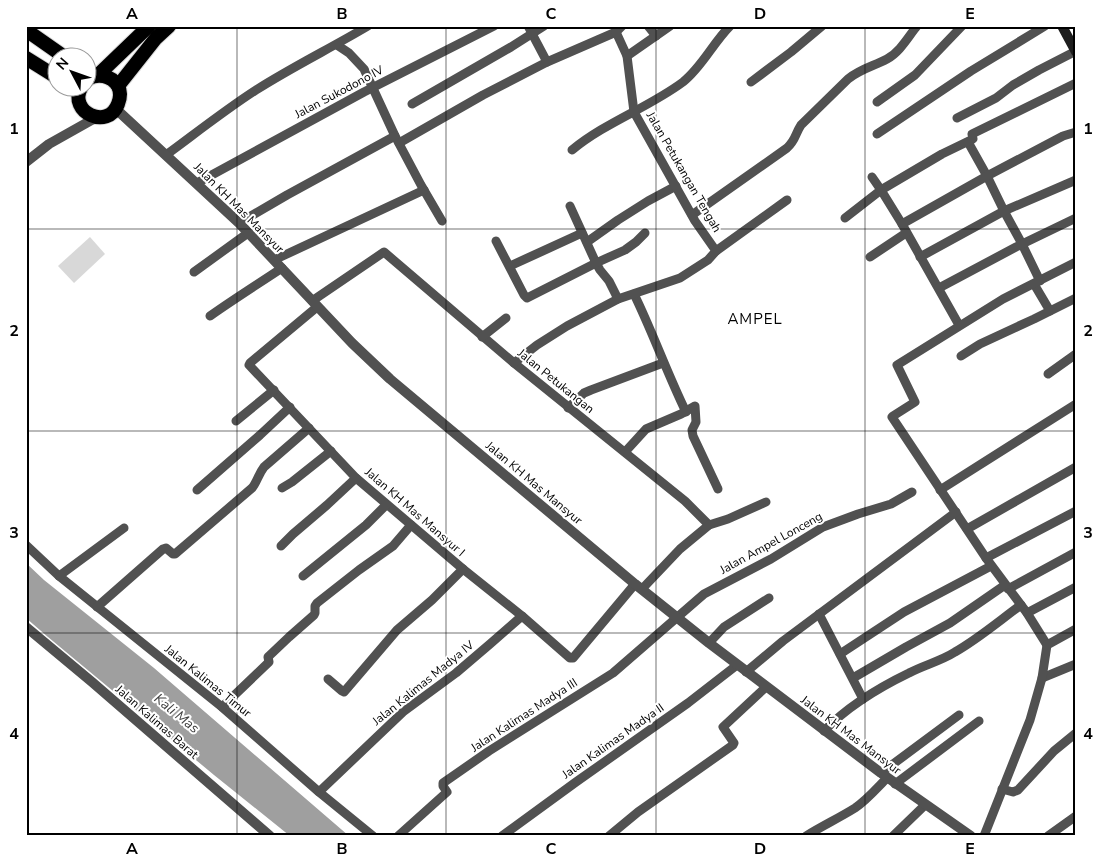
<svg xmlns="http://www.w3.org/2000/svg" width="1102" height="862" viewBox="0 0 1102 862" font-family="'Nunito Sans',sans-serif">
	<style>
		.green { fill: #d8d8d8 }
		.water { fill: #9f9f9f }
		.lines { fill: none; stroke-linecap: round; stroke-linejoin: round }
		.trunk-casing { stroke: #dbdbdb; stroke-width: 16 }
		.minor { stroke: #515151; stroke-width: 9 }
		.tertiary { stroke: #515151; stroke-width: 10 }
		.secondary { stroke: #1e1e1e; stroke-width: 10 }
		.trunk { stroke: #000; stroke-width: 14 }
		.grid { fill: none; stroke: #000; stroke-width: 1; stroke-opacity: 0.55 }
		.labels { text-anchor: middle; stroke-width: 4; stroke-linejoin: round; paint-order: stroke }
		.street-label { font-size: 12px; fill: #000; stroke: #fff }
		.water-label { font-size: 14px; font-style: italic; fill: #404040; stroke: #fff }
		.quarter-label { font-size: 15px; letter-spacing: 1px; fill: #000; stroke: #fff }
		.neatline { fill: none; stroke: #000; stroke-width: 2 }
		.grid-label { font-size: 16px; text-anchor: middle; font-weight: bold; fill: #000 }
	</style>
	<rect width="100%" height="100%" fill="#fff"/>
	<path class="green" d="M90,237L105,254L74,283L58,266Z"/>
	<path class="water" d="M26,563L44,580L154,668L349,836H290L214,775L48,637L26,618Z"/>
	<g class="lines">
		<defs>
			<g id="trunk">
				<path d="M26,30L66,58"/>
				<path d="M26,58L58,78"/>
				<path d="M98,75L149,26"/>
				<path d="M118,86L156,38L169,26"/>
				<path d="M81,88C68,112 108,131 118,104C120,99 121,92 118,86C111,75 97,73 88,79"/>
			</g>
		</defs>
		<use href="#trunk" class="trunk-casing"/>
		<g class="minor">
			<path d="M528,26L547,62"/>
			<path d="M648,26L656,36"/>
			<path d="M337,45L349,53L364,69L395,136L421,185L442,221"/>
			<path d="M627,56L670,26"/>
			<path d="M751,82L791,52L822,26"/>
			<path d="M877,102L915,75L962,26"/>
			<path d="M412,104L511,47L544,26"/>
			<path d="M957,118L996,98L1013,85L1039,70L1076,51"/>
			<path d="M877,134L971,71L1045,26"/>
			<path d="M968,142L987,176L1004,211L1022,244L1040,281"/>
			<path d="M399,143L483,95L547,62L616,32L622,26"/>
			<path d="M572,150C606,122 648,108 683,82C702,67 713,43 730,26"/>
			<path d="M166,155C196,133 225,110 256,90C292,67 331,48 368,26"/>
			<path d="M872,177L881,190L902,224L959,325"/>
			<path d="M197,183L364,92L494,26"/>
			<path d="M570,206L596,263L600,270L609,281L618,299"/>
			<path d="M692,215L787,148C796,140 795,134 801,125L848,79C860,69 874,66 887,59C900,52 908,37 917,26"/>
			<path d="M845,218L881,190L942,154L973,139L972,134L1076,83"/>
			<path d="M239,223L287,195L395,136"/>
			<path d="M902,224L987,176L1063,136L1076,132"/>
			<path d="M496,241L524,295L527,298L596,263L625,250L636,242L645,233"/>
			<path d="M587,242L618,220L648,201L676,186"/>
			<path d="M716,251L787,200"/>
			<path d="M870,257L906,233"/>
			<path d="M920,257L1004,211L1076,180"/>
			<path d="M274,260L424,190"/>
			<path d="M510,266L582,233"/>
			<path d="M194,272L248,233"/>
			<path d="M1034,284L1050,311"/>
			<path d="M939,288L1016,247L1076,218"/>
			<path d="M634,294C653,333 667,373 686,412"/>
			<path d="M312,301L384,252L514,363L685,501L709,525"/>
			<path d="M317,307L250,363L249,365L356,478L463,569L522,616L570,658H573L635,584"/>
			<path d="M210,316C234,299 258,284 282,268"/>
			<path d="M482,337L506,318"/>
			<path d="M961,356L980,344L1034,319L1076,298"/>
			<path d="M514,363L537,345L567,326L618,299L680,278L708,260L716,251L695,221L634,112L627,56L616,32"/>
			<path d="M1048,374L1076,354"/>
			<path d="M568,408L584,393L591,390L663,363"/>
			<path d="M236,421L274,390"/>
			<path d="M625,452L646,429L681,414L695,406L696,422L692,430L693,436L718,489"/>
			<path d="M282,488L292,482L331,451"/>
			<path d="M197,490L260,435L290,407"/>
			<path d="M940,490L1076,404"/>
			<path d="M967,529L1076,467"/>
			<path d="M26,545L59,576L222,707L319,792L373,836"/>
			<path d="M281,546L293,534L327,505L356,478"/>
			<path d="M986,558L1076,511"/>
			<path d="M59,576L124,528"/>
			<path d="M303,576L366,525L386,505"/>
			<path d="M642,589L680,549L709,525L728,519L766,502"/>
			<path d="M1008,589L1076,552"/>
			<path d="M97,607L163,549L166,548L173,554H175L252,488C257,482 258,475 264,467L309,428"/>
			<path d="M1027,613L1076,587"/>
			<path d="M819,614L863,699"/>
			<path d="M709,643L724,627L769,598"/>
			<path d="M1047,645L1027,613L986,558L892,417L893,416L915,402L897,365L1003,299L1076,262"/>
			<path d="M840,654L904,612L991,566"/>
			<path d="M746,672L783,641L956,512"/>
			<path d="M853,678L906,647L950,623L1005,585"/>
			<path d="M1042,678L1076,664"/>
			<path d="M328,679L342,691L344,692L397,630L432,600L463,569"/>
			<path d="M222,707L269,662L268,657L269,656L289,637L314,615L315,613V606L317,603L359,570L393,546L411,525"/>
			<path d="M824,731C848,706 878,688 909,673C924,665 941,661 955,652C978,639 999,621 1021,605"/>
			<path d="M881,773L959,715"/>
			<path d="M895,784L979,721"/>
			<path d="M1002,789L1013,792L1018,790L1054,751L1076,733"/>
			<path d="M319,792L403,712L456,673L490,644L522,616"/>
			<path d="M398,836L447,792L443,786V783L489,751L613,673L704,594L771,559L823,527L858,514L891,504L912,492"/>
			<path d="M502,836L576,782L688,703L737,665"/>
			<path d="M609,836L638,812L733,745L734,743L723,727L766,687"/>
			<path d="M806,836C822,826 839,818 855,808C867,800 877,788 887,778"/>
			<path d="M893,836L925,805"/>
			<path d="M984,836L1030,720L1042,678L1047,645L1076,629"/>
			<path d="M1048,836L1076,816"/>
		</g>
		<g class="tertiary">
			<path d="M116,109L239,223L352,343L390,379L635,584L709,643L881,773L971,836"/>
			<path d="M26,162L49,144L97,117"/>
			<path d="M26,627L92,682L270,836"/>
		</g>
		<path class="secondary" d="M1062,26L1076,52"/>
		<use href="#trunk" class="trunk"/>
	</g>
	<path class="grid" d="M237,26V836M446,26V836M656,26V836M865,26V836M26,229H1076M26,431H1076M26,633H1076"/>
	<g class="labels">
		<g class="street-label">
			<text transform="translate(339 92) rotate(-28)" y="4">Jalan Sukodono IV</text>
			<text transform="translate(684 172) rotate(60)" y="4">Jalan Petukangan Tengah</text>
			<text transform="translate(239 208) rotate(45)" y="4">Jalan KH Mas Mansyur</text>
			<text transform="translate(556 381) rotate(39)" y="4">Jalan Petukangan</text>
			<text transform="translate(534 483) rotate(40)" y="4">Jalan KH Mas Mansyur</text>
			<text transform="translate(415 512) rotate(41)" y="4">Jalan KH Mas Mansyur I</text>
			<text transform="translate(771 543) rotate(-29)" y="4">Jalan Ampel Lonceng</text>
			<text transform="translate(208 681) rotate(39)" y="4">Jalan Kalimas Timur</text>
			<text transform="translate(423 683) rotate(-39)" y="4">Jalan Kalimas Madya IV</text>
			<text transform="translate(524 715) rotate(-33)" y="4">Jalan Kalimas Madya III</text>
			<text transform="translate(157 722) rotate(41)" y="4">Jalan Kalimas Barat</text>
			<text transform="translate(851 735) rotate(37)" y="4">Jalan KH Mas Mansyur</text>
			<text transform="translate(613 741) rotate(-35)" y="4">Jalan Kalimas Madya II</text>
		</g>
		<g class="water-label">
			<text transform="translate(177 713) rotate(39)" y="5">Kali Mas</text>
		</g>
		<g class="quarter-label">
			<text x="755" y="324">AMPEL</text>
		</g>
	</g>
	<rect width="1102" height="862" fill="none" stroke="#ffffff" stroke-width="55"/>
	<g transform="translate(72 72) rotate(311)"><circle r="24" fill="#ffffff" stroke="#999999"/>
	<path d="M0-4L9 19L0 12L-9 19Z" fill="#000000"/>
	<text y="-8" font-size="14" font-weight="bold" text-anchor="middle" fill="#000000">N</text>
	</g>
	<rect x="28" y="28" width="1046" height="806" class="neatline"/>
	<g class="grid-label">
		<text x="132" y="19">A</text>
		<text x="342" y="19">B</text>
		<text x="551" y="19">C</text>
		<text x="760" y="19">D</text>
		<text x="970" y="19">E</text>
		<text x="14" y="134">1</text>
		<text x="1088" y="134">1</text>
		<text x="14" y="336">2</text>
		<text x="1088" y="336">2</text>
		<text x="14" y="538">3</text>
		<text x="1088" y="538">3</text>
		<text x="14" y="739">4</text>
		<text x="1088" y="739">4</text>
		<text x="132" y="854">A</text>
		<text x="342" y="854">B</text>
		<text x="551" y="854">C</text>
		<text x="760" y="854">D</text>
		<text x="970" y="854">E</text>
	</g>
</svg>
